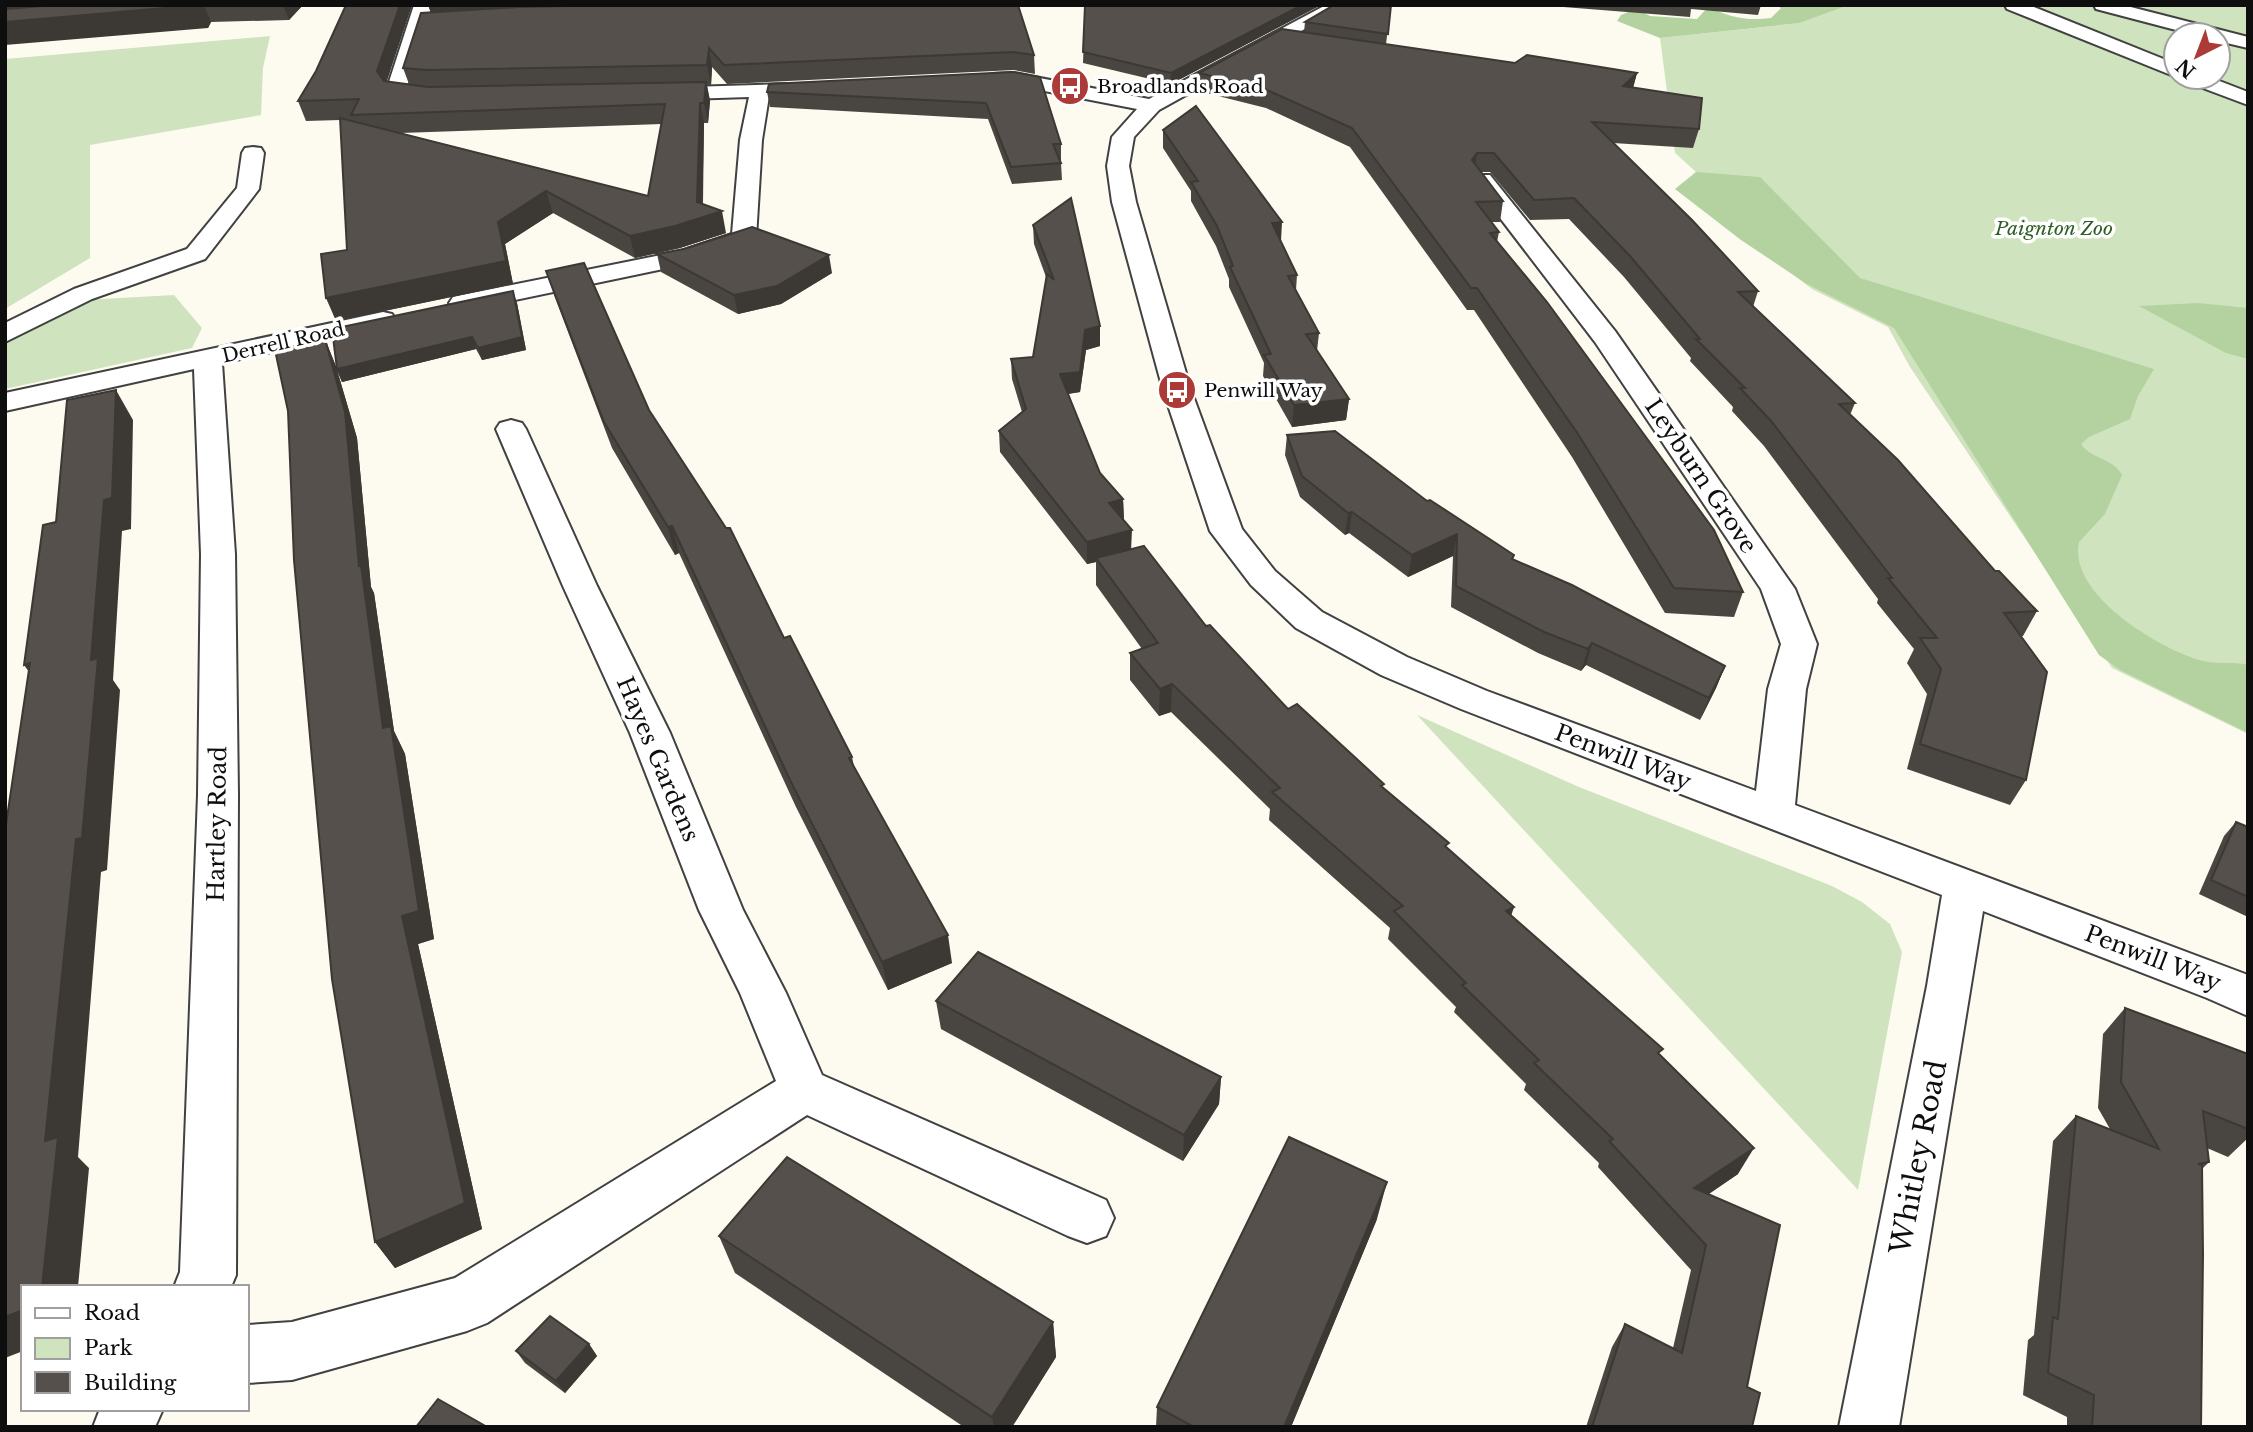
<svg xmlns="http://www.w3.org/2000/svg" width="2253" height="1432" viewBox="0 0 2253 1432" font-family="'Libre Baskerville',serif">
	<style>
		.green { fill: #cfe4be; fill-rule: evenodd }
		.forest { fill: #b3d29f }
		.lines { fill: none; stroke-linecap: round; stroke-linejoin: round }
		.minor-casing { stroke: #414141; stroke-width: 4 }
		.minor { fill: #fff; fill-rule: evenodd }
		.wall { fill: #494540; fill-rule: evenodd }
		.shaded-wall { fill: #3c3834 }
		.building { fill: #55504b; stroke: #3c3834; stroke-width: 2 }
		.labels { text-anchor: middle; stroke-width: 7; stroke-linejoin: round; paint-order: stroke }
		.far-poi-label { font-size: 19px; fill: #0e0e0e; stroke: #fff; text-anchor: start }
		.far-park-label { font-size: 19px; font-style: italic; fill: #2e5d26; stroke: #fff }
		.far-street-label { font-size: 19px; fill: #0e0e0e; stroke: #fff }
		.street-label { font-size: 23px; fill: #0e0e0e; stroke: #fff }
		.near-street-label { font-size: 28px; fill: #0e0e0e; stroke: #fff }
	</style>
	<rect width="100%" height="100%" fill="#fdfbf0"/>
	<g class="green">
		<path d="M1849,5H2248V734L2112,668L1910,367L1888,327L1812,289L1681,190L1696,172L1675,153L1660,38L1800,23ZM2176,35H2218V77H2176Z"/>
		<path d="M270,36L263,68L261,115L90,145V258L5,309V59Z"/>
		<path d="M174,295L202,328L192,348L5,389V340L83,300Z"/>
		<path d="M1417,715L1579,787L1832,886L1862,902L1890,924L1902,952L1858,1190Z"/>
	</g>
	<g class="forest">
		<path d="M1776,5H1849L1800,23L1660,38L1617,21L1621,15L1636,9L1650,16L1697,19L1709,6C1728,18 1749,21 1771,18L1781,8Z"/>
		<path d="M1696,172L1760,177L1860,278L2154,369L2138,396L2130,419L2089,437L2081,444C2091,459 2113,458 2122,475L2105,514L2079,542C2068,594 2157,647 2199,660C2215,665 2232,661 2248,665V733L2120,670L2099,655L1894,328L1807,284L1741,240L1675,189Z"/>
		<path d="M2198,303L2248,308V359L2226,353L2139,306Z"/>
	</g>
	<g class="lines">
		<defs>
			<g id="minor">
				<path d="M414,5H432L407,87L446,94L449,98L446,102L439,104L396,97L389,95L386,91Z"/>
				<path d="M1326,5H1348L1159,110L1134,137L1129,166L1136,202L1191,390L1242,529L1275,571L1322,612L1407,657L1487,691L1756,791L1768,689L1781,644L1761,589L1595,342L1471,180L1474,175H1490L1615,331L1795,589L1817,644L1806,689L1795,805L2248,975V1016L2207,998L1983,911L1899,1427H1839L1927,986L1942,895L1461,709L1381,675L1296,628L1251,585L1210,531L1163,390L1112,202L1107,166L1112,137L1137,109L1014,85L992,86L982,80L992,74L1014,73L1149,99Z"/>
				<path d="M2005,5H2029L2176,64V77L2007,9Z"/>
				<path d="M2094,5H2123L2248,37V48L2218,41V35H2195L2096,9Z"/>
				<path d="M2181,77H2209L2248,92V105L2184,81Z"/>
				<path d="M785,84L792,86L795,90L792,94L769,96L762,140L756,238L753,243L687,264L462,311L453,309L449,303L453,297L462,295L681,251L732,234L740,140L749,97L656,100L649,98L646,94L649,90L656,88Z"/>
				<path d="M253,147L261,148L264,153L259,189L205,259L92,299L5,342V323L74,289L187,249L237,188L242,153L245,148Z"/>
				<path d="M383,312L392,314L396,320L392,326L222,363L235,554L238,795L236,1275L231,1287H174L180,1272L198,795L201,554L194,369L5,411V393Z"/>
				<path d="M511,420L522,423L526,429L597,586L670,733L743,910L786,993L822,1075L1106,1200L1114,1218L1106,1236L1087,1243L1068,1236L807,1115L487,1323L467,1331L292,1380L247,1383V1325L292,1322L455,1278L776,1081L740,993L699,910L630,733L563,586L496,429L500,423Z"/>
				<path d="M100,1409H163L155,1427H93Z"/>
			</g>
		</defs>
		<use href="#minor" class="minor-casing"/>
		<use href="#minor" class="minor"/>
	</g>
	<g class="wall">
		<path d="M5,5H303L289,20L211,22L208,28Z"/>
		<path d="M346,5H412L386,81L409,84L403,68L431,13L428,5H1018L1034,55L1035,74L1014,70L727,84L712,67L711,85H707L710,101L708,123H704L703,204L726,233L680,248L635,258L553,213L505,244L513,284L336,321L347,250L340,120L306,121L298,101L316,71ZM662,124L648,196L401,133Z"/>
		<path d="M1085,5H1321L1171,84L1083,63Z"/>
		<path d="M1391,5L1386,44L1515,63L1637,73L1633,88L1699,129L1693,148L1613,143L1758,291L1753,307L1855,403L1850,415L1995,571L2037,611L2023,636H2021L2026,780L2010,805L1907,769L1927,694L1907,663L1914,649L1877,603L1878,599L1764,446L1732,411L1733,407L1690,361L1691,358L1624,277L1569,219L1530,220L1490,172H1481L1503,201L1500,222H1491L1499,232L1497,242L1743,592L1734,617L1665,613L1572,457L1474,310H1467L1350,147L1266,108L1198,91L1199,73L1304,32L1305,22Z"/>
		<path d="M1538,5H1761L1758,15L1691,9L1690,17Z"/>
		<path d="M1013,72L1061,144V160H1060L1061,163L1062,180L1012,184L988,119L770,107L767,92Z"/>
		<path d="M1163,130L1281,241L1297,275L1296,290L1319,333L1317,351L1349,399L1346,420L1292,427L1263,376L1264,363L1229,287V279L1216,246L1191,201V191L1163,148Z"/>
		<path d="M1033,225L1100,346L1086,350L1080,392L1068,394L1100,473L1123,499L1124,520L1131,549L1288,709L1383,789L1448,848L1511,916L1660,1055L1738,1174L1708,1194L1747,1387L1752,1427H1586L1612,1347L1625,1324L1673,1348L1691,1270L1598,1167L1599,1163L1524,1090L1526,1084L1454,1012L1456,1007L1388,939L1390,928L1269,820L1270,809L1171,712L1159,716L1130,680V653L1142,649L1096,585V562L1087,564L1000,452L999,431L1022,412L1012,379L1011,359L1033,357L1046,277L1034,244Z"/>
		<path d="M657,254L832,273L781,304L738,314L661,272Z"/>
		<path d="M546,271L649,410L784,638L852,757L854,766L952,963L888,990L796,807L679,553L675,555L612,448L554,295Z"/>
		<path d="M517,303L526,350L482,360L476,349L342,382L337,370L357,438L371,587L374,593L394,731L405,754L434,939L418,944L482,1229L395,1268L375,1242L325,339L337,369Z"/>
		<path d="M1287,435L1427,501L1512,559L1725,666L1716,688L1700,720L1586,665L1581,671L1538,653L1451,607L1453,556L1408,577L1349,533L1345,535L1300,497L1285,455Z"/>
		<path d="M2236,822L2248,827V917L2199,894L2224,836Z"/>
		<path d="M936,1001L1221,1077L1219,1104L1183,1161L941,1029Z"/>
		<path d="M2125,1008L2248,1054V1138L2228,1157L2207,1148L2209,1162L2202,1169L2201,1427H2067V1417L2023,1395L2028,1340L2034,1335L2053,1141L2076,1116L2110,1129L2098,1108L2103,1034Z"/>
		<path d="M1377,1219L1291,1427H1156L1157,1407Z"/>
		<path d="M719,1236L1053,1322L1056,1357L1012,1427H964L735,1273Z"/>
		<path d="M589,1344L597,1356L565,1393L525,1363L516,1351Z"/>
	</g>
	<g class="shaded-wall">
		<path d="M5,5H138L5,17Z"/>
		<path d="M199,5H204L211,22L208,28L5,45V22Z"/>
		<path d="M283,5H303L289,20Z"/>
		<path d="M400,5H412L384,90L377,71Z"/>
		<path d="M428,5H523L524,9L432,15Z"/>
		<path d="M1302,5H1321L1171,84V73Z"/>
		<path d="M709,48L712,67L711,85L707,65Z"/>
		<path d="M1637,73L1632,91L1623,86Z"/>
		<path d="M706,82L710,101L708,123L704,103Z"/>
		<path d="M700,103L704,123L702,218L722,211L726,233L680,248L635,258L630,236L697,202Z"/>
		<path d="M1477,153L1474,172L1472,160Z"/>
		<path d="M546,191L553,213L505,244L513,284L336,321L326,298L498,222Z"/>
		<path d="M1282,222L1281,241L1272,223Z"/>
		<path d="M829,255L832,273L781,304L738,314L734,295Z"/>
		<path d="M513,291L517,303L526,350L482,360L478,348Z"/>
		<path d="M1100,326V346L1086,350L1080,392L1060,395V374L1085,330Z"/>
		<path d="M472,337L476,349L342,382L337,370L357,438L371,587L374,593L394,731L405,754L434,939L418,944L482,1229L395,1268L375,1242L402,916L383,728L325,339L337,369Z"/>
		<path d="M116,390L133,420L131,529L122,531L113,680L120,690L107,870L101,872L78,1157L89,1168L78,1287H42L45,1141L104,500Z"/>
		<path d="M1349,399L1346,420L1292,427L1294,405Z"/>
		<path d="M1123,499L1124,521L1109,503Z"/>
		<path d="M1352,512L1349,533L1345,535L1348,513Z"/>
		<path d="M672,526L679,553L675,555L668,527Z"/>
		<path d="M1132,530L1131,551L1096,558V562L1087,564V542Z"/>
		<path d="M1457,534L1453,556L1408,577L1412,555Z"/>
		<path d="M1592,643L1586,665L1581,671L1588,649Z"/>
		<path d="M30,663L47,697L24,665Z"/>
		<path d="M1725,666L1716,688L1700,720L1709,698Z"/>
		<path d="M1172,684L1171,712L1159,716L1160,689Z"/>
		<path d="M1514,907L1505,935L1506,911Z"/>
		<path d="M948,935L952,963L888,990L882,962Z"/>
		<path d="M1221,1077L1219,1104L1183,1161L1184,1135Z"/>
		<path d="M1754,1148L1738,1174L1680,1214L1694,1188Z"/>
		<path d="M1387,1182L1377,1219L1291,1427H1284Z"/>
		<path d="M23,1310V1351L5,1358V1317Z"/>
		<path d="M1053,1322L1056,1357L1012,1427H994L992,1417Z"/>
		<path d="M589,1344L597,1356L565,1393L556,1381Z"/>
	</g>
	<g class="building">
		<path d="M55,5H199L5,22V9Z"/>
		<path d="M346,5H400L377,71L384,81L428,87L706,82L704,103H700L697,202L722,211L675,226L630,236L546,191L498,222L506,261L326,298L321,254L347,250L340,118L648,196L665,104L351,115L359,99L298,101L316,71Z"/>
		<path d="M619,5H1018L1034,55L1013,52L724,65L709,48L707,65L428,70L403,68L421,13L519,7Z"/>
		<path d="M1085,5H1302L1171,73L1083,52Z"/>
		<path d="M1334,5H1391L1388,34L1305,22Z"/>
		<path d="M1282,29L1515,63L1527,55L1637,73L1623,86L1702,98L1699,129L1592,122L1692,220L1758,291L1738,292L1855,403L1839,404L1898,460L1995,571H1999L2037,611L2004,613L2047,672L2026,780L1920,744L1941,669L1920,638H1937L1888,578H1892L1772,422L1740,388H1745L1696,339H1700L1630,256L1574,198L1534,200L1494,153H1477L1472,160L1503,201L1476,202L1499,232L1490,233L1547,302L1714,530L1743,592L1674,588L1578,434L1477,288H1471L1352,128L1267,90L1199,73Z"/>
		<path d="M1013,72L1040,77L1061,144H1053L1061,163L1011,167L986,103L767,92L769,84Z"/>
		<path d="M1196,106L1282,222L1272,223L1297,275L1288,276L1319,333L1306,334L1349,399L1294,405L1264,355L1271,354L1230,267L1233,266L1217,226L1191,182L1198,181L1163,130Z"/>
		<path d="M1071,198L1100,326L1085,330L1080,372L1060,374L1100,473L1123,499L1109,503L1132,530L1087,542L999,431L1026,409L1011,359L1033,357L1047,274L1054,280L1033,225Z"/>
		<path d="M752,227L829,255L777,286L734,295L657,254L684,249Z"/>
		<path d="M584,263L649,410L726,528H730L784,638L790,636L852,757L849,758L948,935L882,962L789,778L672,526L668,527L604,422L546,271Z"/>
		<path d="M513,291L522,337L478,348L472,337L337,369L332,329Z"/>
		<path d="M325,339L345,412L359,566L361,565L383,728L391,726L419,911L402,916L465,1203L375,1242L332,979L294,560L288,411L275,350Z"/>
		<path d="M116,390L112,498L104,500L91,660L98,658L82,838L76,839L45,1141L58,1137L42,1287H23V1310L5,1317V831L30,663L24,665L43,525L56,522L67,400Z"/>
		<path d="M1335,431L1427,501L1430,500L1514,555L1512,559L1572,585L1725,666L1709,698L1592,643L1588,649L1544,632L1456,586L1457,534L1412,555L1352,512L1348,513L1302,476L1287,435Z"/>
		<path d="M1144,546L1206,626L1210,625L1288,709L1297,704L1384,784L1381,786L1449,843L1445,846L1514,907L1506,911L1663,1049L1658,1053L1754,1148L1694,1188L1780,1225L1747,1387L1760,1393L1752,1427H1592L1625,1324L1682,1353L1706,1245L1609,1141L1613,1139L1534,1063L1539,1060L1462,985L1466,983L1394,911L1403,906L1272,792L1280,788L1172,684L1160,689L1130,653L1158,643L1096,558Z"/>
		<path d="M2236,822L2248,827V897L2211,880Z"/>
		<path d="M978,952L1221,1077L1184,1135L936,1001Z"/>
		<path d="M2125,1008L2248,1054V1129L2203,1111L2209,1162L2198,1164L2202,1165L2203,1254L2201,1427H2092L2094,1395L2048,1373L2053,1317L2058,1319L2076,1116L2159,1149L2121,1082Z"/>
		<path d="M1289,1137L1387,1182L1284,1427H1194L1157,1407Z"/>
		<path d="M787,1157L1053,1322L992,1417L719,1236Z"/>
		<path d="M550,1316L589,1344L556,1381L516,1351Z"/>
		<path d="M438,1399L487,1427H416Z"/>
	</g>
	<defs>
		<symbol id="bus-disc" viewBox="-11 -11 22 22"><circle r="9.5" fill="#ac3a37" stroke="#fff"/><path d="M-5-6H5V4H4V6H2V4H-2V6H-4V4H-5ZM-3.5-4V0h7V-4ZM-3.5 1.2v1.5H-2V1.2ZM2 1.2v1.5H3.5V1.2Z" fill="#fff"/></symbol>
	</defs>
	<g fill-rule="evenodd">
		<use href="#bus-disc" x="1048" y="64" width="44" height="44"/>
		<use href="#bus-disc" x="1155" y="368" width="44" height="44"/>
	</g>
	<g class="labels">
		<g class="far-poi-label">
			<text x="1097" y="93">Broadlands Road</text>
			<text x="1204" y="397">Penwill Way</text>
		</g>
		<g class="far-park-label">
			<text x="2054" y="235">Paignton Zoo</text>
		</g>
		<g class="far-street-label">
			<text transform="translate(283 342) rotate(-13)" y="7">Derrell Road</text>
		</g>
		<g class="street-label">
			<text transform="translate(1701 476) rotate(56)" y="8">Leyburn Grove</text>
			<text transform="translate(1623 757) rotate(21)" y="8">Penwill Way</text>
			<text transform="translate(658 759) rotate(67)" y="8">Hayes Gardens</text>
			<text transform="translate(217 824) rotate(-89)" y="8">Hartley Road</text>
			<text transform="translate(2153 958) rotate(21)" y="8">Penwill Way</text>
		</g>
		<g class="near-street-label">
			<text transform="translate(1918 1157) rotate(-79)" y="10">Whitley Road</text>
		</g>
	</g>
	<rect width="2253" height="1432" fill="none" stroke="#0e0e0e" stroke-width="14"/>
	<rect x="21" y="1285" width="228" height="126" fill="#ffffff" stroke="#9f9f9f" stroke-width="2"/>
	<rect x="35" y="1308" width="35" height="10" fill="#ffffff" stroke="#9f9f9f" stroke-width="2"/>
	<text x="84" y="1320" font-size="21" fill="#0e0e0e">Road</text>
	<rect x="35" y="1338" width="35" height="21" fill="#cfe4be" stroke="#9f9f9f" stroke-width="2"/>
	<text x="84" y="1355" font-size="21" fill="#0e0e0e">Park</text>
	<rect x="35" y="1372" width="35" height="21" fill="#55504b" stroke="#9f9f9f" stroke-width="2"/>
	<text x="84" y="1390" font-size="21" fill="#0e0e0e">Building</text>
	<g transform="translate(2197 56) rotate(222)"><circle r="33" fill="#ffffff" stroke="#9f9f9f" stroke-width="2"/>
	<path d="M0-5L12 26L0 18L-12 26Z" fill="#ac3a37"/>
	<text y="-10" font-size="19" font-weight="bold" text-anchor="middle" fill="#0e0e0e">N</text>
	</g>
</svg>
